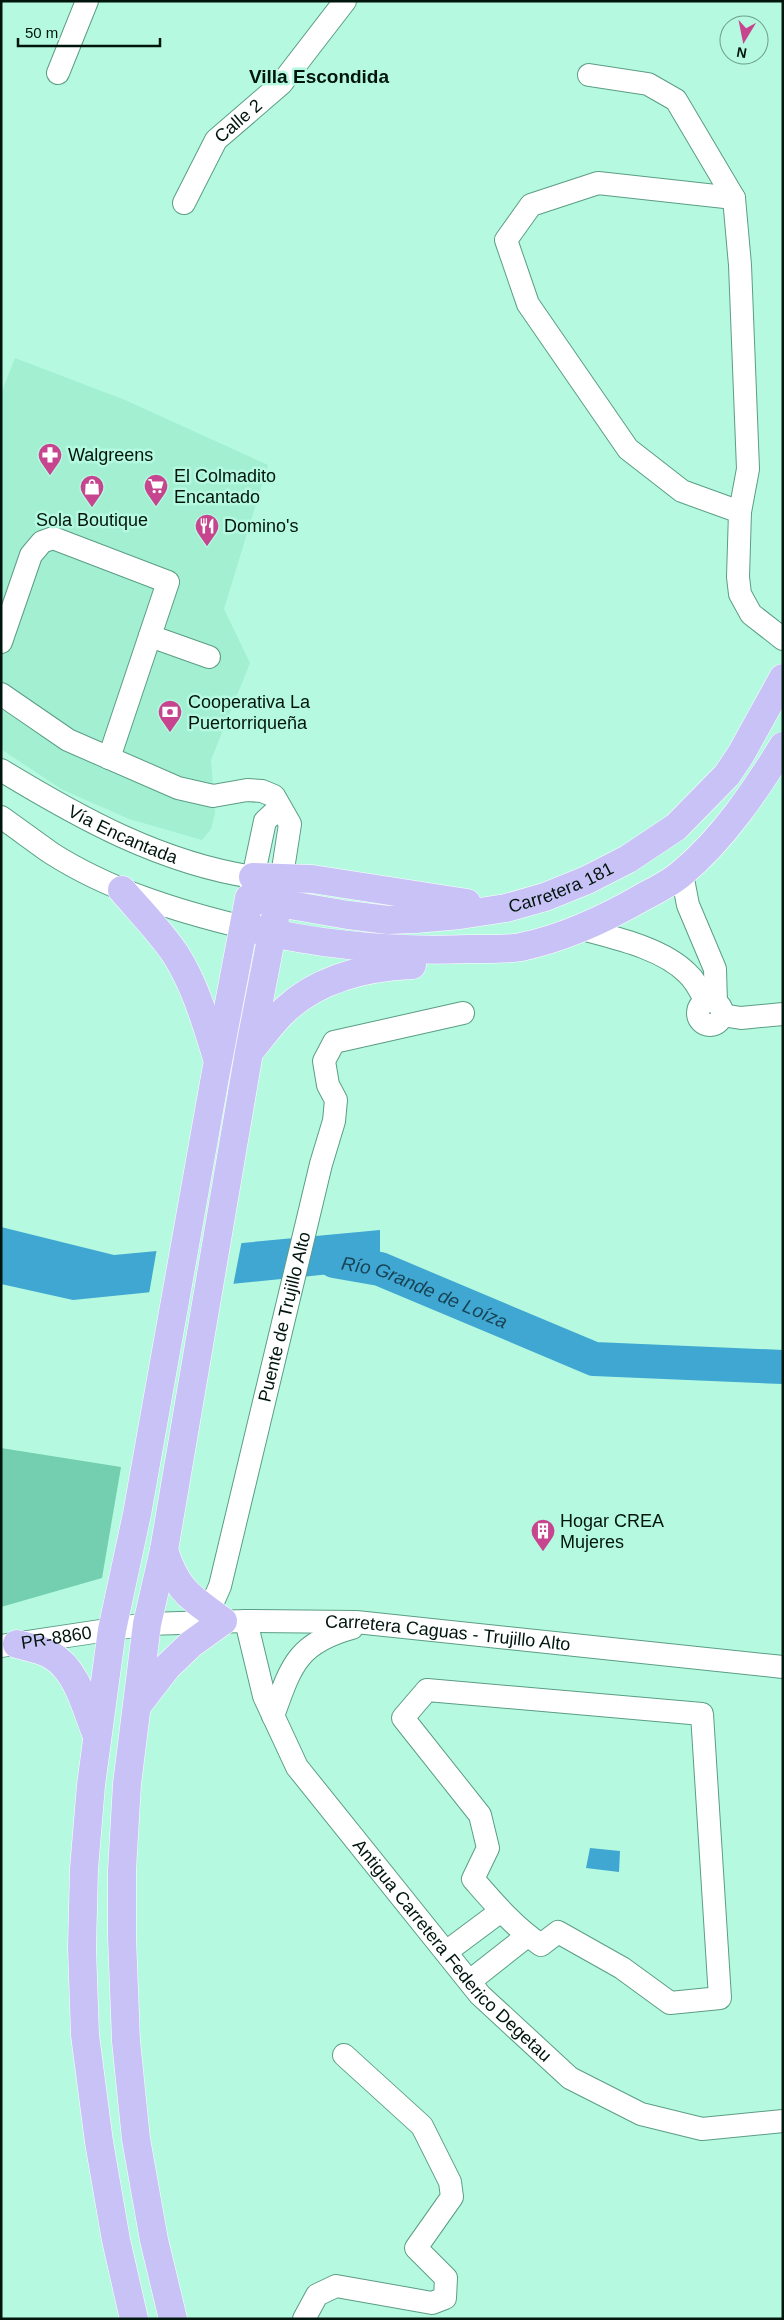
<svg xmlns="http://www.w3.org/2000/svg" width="784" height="2320" viewBox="0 0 784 2320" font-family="Helvetica,sans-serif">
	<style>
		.built { fill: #a2efd2 }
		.green { fill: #73cfaf }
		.water { fill: #3fa7d2 }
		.pier { fill: #b5fae0 }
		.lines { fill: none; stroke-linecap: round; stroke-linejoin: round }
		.river { stroke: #3fa7d2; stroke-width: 34 }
		.minor-casing { stroke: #5b9d85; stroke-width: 24 }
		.major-casing { stroke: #fff; stroke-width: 29 }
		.minor { stroke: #fff; stroke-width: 22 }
		.major { stroke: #c9c2f6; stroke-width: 28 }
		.labels { text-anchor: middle; stroke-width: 5; stroke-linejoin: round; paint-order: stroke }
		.street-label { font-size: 18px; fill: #00150d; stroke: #b5fae0 }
		.poi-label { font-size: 18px; fill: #00150d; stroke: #b5fae0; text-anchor: start }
		.neighbourhood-label { font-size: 19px; font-weight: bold; fill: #00150d; stroke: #b5fae0 }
		.water-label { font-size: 19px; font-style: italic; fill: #184456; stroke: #b5fae0 }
	</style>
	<rect width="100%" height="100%" fill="#b5fae0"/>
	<path class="built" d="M15,358L125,400L268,465L224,609L250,663L211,760L215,813L211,829L202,840L129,819L61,789L1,749V394Z"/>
	<path class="green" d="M1,1448L121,1467L102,1578L1,1607Z"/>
	<g class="water">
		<path d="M1,1227L114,1255L380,1230V1269L73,1300L1,1284Z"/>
		<path d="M590,1848L620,1851L619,1872L586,1868Z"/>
	</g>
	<path class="pier" d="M242,1240L233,1286L149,1294L157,1248Z"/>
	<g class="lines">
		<path class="river" id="s1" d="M334,1261L380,1269L594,1359L783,1367"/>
		<defs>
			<g id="minor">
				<path d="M58,73L87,1"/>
				<path d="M589,75L648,84L676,100L734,198L740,265L748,469L740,512L738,577L740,594L751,614L783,639"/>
				<path d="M734,198L598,183L531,205L506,240L528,304L628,449L682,491L740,512"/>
				<path id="s2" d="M184,203L216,140L281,84L345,1"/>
				<path d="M150,636L209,657"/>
				<path d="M1,642L31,555L42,542L53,538L168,582L109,758"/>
				<path d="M1,694L68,740L178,788L213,796L247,790L262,791L274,796L290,824L279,895"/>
				<path id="s3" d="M1,770C80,818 161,863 253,877"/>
				<path d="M1,817C18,829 34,841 51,853C109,890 177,911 243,927"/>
				<path d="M682,874L688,905L715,969L716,1003"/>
				<path d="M250,892L265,821L279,808"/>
				<path d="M582,929C615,938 662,948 687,973C696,981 701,992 706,1002"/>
				<circle cx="710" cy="1013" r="12"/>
				<path d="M722,1015L741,1018L783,1014"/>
				<path id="s4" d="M209,1611L220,1586L321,1164L334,1121L336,1100L328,1085L324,1061L334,1042L463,1013"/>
				<path id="s5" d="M246,1621L264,1696L297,1767L480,1995L570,2078L641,2114L702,2129L783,2121"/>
				<path id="s6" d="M1,1646L147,1624L246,1621L356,1622L783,1667"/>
				<path d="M427,1690L702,1714L720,1998L670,2003L622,1968L558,1932L541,1945C514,1927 494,1903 473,1879L488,1848L480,1815L403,1718Z"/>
				<path d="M273,1716C291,1666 297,1643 352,1628"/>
				<path d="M446,1952L501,1911"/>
				<path d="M470,1981L527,1936"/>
				<path d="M304,2319L317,2295L336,2286L432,2303L445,2298L446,2278L416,2248L452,2197L450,2182L422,2126L344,2055"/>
			</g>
			<g id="major">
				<path d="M253,877L312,879L467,903"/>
				<path d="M122,890C140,911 161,932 176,955C196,987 206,1023 217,1058"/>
				<path d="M253,929C326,946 393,952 468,949C485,949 504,950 521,947C564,938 605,919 643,897C656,890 671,883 682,873C723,839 755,791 783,746"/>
				<path d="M250,1051C261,1038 272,1022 285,1010C319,978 367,967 412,965"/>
				<path d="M17,1644C28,1647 41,1649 51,1655C78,1670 86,1710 97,1736"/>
				<path d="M137,1706L167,1667L191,1644L223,1621C190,1597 177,1591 164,1550"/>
				<path id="s7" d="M134,2319L116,2240L99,2142L85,2035L82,1948L84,1869L91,1785L112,1630L137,1514L215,1077L249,898L348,915L388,920L415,919L460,915L506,908L545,897L587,880L628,859L676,827L727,775L741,754L783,678"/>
				<path d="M173,2319L154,2240L136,2139L126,2041L122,1937V1870L127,1784L147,1624L164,1550L249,1052L278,903"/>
			</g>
		</defs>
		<use href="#minor" class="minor-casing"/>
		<use href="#major" class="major-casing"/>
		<use href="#minor" class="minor"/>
		<use href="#major" class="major"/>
	</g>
	<defs>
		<symbol id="pharmacy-pin" viewBox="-11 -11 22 30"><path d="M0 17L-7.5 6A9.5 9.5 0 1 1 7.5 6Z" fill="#c6458e" stroke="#b5fae0"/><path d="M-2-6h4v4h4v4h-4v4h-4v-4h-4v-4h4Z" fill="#fff"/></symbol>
		<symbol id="supermarket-pin" viewBox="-11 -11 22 30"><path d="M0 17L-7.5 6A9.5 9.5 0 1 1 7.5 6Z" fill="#c6458e" stroke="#b5fae0"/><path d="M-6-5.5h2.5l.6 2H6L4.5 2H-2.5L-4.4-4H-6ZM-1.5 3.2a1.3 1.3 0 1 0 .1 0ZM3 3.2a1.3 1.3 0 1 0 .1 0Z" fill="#fff"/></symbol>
		<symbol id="shop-pin" viewBox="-11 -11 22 30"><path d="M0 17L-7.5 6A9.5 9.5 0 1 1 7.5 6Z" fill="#c6458e" stroke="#b5fae0"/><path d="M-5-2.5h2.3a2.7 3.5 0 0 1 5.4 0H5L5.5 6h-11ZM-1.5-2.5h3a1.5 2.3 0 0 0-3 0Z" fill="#fff"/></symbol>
		<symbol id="restaurant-pin" viewBox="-11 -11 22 30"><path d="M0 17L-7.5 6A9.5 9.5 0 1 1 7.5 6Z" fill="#c6458e" stroke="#b5fae0"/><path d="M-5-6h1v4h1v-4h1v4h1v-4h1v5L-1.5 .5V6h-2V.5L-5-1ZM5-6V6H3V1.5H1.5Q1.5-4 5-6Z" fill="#fff"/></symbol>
		<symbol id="bank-pin" viewBox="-11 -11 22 30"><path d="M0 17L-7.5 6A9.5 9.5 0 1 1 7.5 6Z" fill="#c6458e" stroke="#b5fae0"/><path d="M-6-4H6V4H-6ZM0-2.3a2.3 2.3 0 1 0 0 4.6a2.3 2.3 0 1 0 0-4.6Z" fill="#fff"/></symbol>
		<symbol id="building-pin" viewBox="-11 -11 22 30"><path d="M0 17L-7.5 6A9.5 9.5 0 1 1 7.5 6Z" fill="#c6458e" stroke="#b5fae0"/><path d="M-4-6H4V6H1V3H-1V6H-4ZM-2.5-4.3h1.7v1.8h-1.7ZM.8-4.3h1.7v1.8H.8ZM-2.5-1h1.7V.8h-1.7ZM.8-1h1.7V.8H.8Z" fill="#fff"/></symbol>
	</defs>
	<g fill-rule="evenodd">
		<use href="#pharmacy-pin" x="36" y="441" width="28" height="38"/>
		<use href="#supermarket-pin" x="142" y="472" width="28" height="38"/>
		<use href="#shop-pin" x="78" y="473" width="28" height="38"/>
		<use href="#restaurant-pin" x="193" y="512" width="28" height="38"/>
		<use href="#bank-pin" x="156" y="698" width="28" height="38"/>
		<use href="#building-pin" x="529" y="1517" width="28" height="38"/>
	</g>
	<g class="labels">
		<g class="street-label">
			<text dy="6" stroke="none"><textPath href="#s2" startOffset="100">Calle 2</textPath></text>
			<text dy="6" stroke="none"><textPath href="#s3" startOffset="138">Vía Encantada</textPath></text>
			<text dy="6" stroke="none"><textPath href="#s7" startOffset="1758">Carretera 181</textPath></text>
			<text dy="6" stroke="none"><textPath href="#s4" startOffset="304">Puente de Trujillo Alto</textPath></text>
			<text dy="6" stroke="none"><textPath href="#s6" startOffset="449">Carretera Caguas - Trujillo Alto</textPath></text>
			<text dy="6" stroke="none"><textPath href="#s6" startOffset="56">PR-8860</textPath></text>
			<text dy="6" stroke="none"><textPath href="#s5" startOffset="396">Antigua Carretera Federico Degetau</textPath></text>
		</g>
		<g class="poi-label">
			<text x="68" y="461">Walgreens</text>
			<text x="174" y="482">El Colmadito<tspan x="174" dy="21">Encantado</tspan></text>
			<text x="92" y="526" text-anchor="middle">Sola Boutique</text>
			<text x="224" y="532">Domino's</text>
			<text x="188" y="708">Cooperativa La<tspan x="188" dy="21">Puertorriqueña</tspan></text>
			<text x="560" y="1527">Hogar CREA<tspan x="560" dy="21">Mujeres</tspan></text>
		</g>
		<g class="neighbourhood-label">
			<text x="319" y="83">Villa Escondida</text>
		</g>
		<g class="water-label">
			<text dy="7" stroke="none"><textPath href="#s1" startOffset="96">Río Grande de Loíza</textPath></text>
		</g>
	</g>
	<rect width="784" height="2320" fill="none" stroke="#00150d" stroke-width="5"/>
	<g transform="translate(744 40) rotate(190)"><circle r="24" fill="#b5fae0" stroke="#6d9e8c"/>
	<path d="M0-4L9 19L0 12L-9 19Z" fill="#c6458e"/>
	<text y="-8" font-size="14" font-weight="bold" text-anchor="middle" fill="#00150d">N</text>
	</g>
	<path d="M18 38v8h142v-8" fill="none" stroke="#00150d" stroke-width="2.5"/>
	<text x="25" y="38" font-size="15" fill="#00150d" stroke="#b5fae0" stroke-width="4" paint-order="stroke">50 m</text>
</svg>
